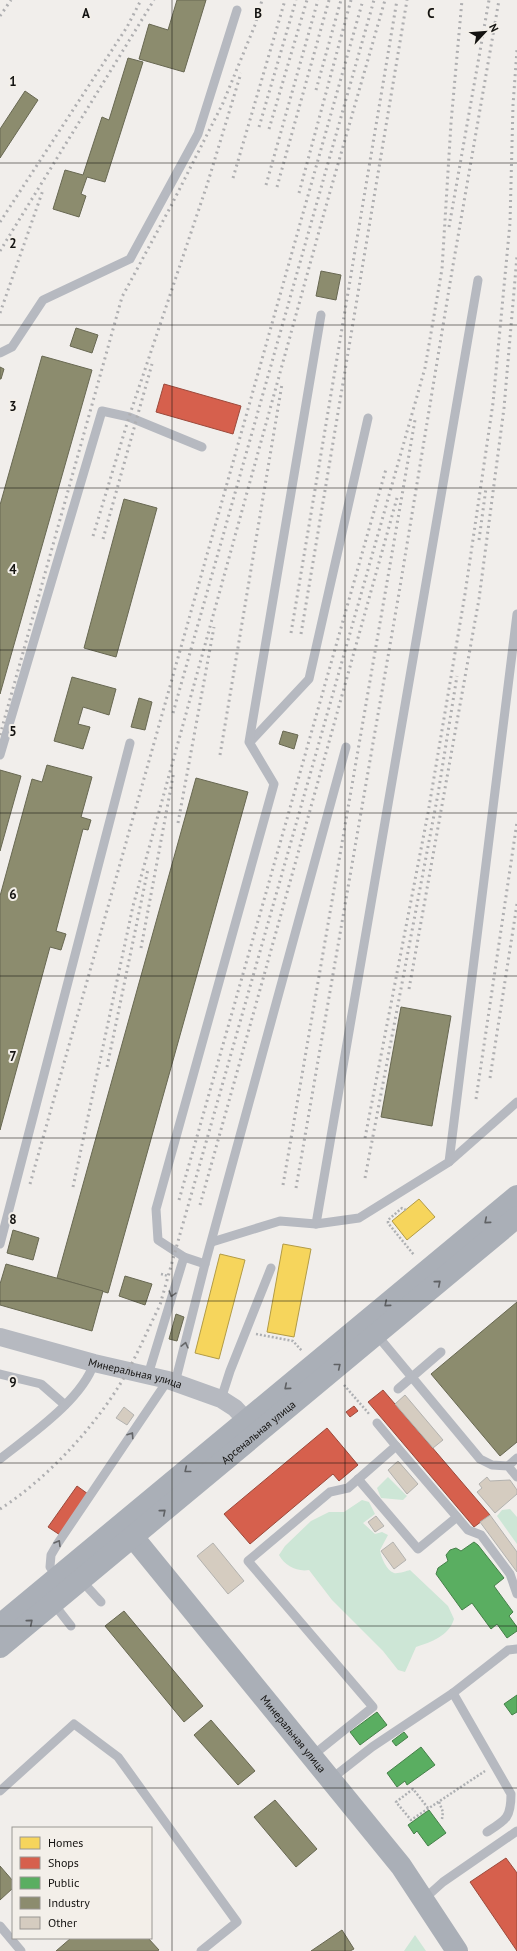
<svg xmlns="http://www.w3.org/2000/svg" width="517" height="1951" viewBox="0 0 517 1951" font-family="'PT Sans',sans-serif">
	<style>
		.green { fill: #cde6d6 }
		.homes { fill: #f6d55c; stroke: #b29b46 }
		.shops { fill: #d6604d; stroke: #9c493b }
		.public { fill: #5aae61; stroke: #458049 }
		.industry { fill: #8c8c6e; stroke: #686852 }
		.building { fill: #d5ccc0; stroke: #b3b2af }
		.lines { fill: none; stroke-linecap: round; stroke-linejoin: round }
		.path { stroke: #aeb0b3; stroke-width: 2.5; stroke-dasharray: 2 2; stroke-linecap: butt }
		.lane { stroke: #b6b9c0; stroke-width: 9 }
		.street { stroke: #b6b9c0; stroke-width: 18 }
		.secondary { stroke: #aaafb7; stroke-width: 22 }
		.rail { stroke: #afafb1; stroke-width: 3; stroke-dasharray: 2 4; stroke-linecap: butt }
		.oneway { stroke: #5f6164 }
		.oneway2 { stroke: #656668 }
		.grid { fill: none; stroke: #141311; stroke-width: 1; stroke-opacity: 0.55 }
		.labels { text-anchor: middle; stroke-width: 4; stroke-linejoin: round; paint-order: stroke }
		.street-label { font-size: 11px; fill: #141311; stroke: #f3efe9 }
		.grid-label { font-size: 13px; text-anchor: middle; font-weight: bold; fill: #141311; stroke: #f3efe9; stroke-width: 4; stroke-linejoin: round; paint-order: stroke }
	</style>
	<rect width="100%" height="100%" fill="#f1eeeb"/>
	<g class="green">
		<path d="M388,1477L407,1496L403,1500L381,1498L377,1488Z"/>
		<path d="M362,1500L369,1502L375,1514L363,1523L375,1534L382,1532L388,1535L380,1550C381,1557 386,1570 394,1573C398,1574 406,1571 410,1570L448,1606L454,1619C449,1636 431,1642 416,1647L405,1672L398,1670L383,1651L332,1600L309,1570C297,1572 285,1566 279,1555L285,1546L311,1521L329,1512H344Z"/>
		<path d="M510,1509L517,1517V1544L497,1516L502,1510Z"/>
		<path d="M415,1935L426,1951H404Z"/>
	</g>
	<g class="homes">
		<path d="M419,1199L435,1217L407,1240L392,1221Z"/>
		<path d="M283,1244L311,1249L294,1337L267,1332Z"/>
		<path d="M220,1254L245,1260L219,1359L195,1353Z"/>
	</g>
	<g class="shops">
		<path d="M164,384L241,406L233,434L156,412Z"/>
		<path d="M383,1390L490,1515L474,1527L368,1402Z"/>
		<path d="M354,1406L358,1411L350,1417L346,1412Z"/>
		<path d="M327,1428L358,1465L339,1481L333,1474L250,1544L224,1514Z"/>
		<path d="M77,1486L88,1494L60,1535L48,1527Z"/>
		<path d="M506,1858L517,1873V1951L470,1882Z"/>
	</g>
	<g class="public">
		<path d="M474,1542L478,1545L504,1578L494,1586L513,1612L509,1616L517,1627V1631L507,1638L497,1624L491,1629L472,1603L462,1610L436,1574L438,1568L448,1561L446,1555L450,1550L456,1548L461,1551Z"/>
		<path d="M517,1695V1712L512,1715L504,1704Z"/>
		<path d="M377,1712L387,1725L360,1745L350,1732Z"/>
		<path d="M404,1732L408,1737L396,1746L392,1741Z"/>
		<path d="M421,1747L435,1765L407,1785L405,1781L397,1787L387,1773Z"/>
		<path d="M429,1810L446,1833L428,1846L417,1831L414,1834L408,1825Z"/>
	</g>
	<g class="industry">
		<path d="M177,0H206L184,72L139,59L149,24L168,30Z"/>
		<path d="M128,58L143,62L105,182L87,177L81,194L86,196L79,217L53,209L65,170L83,175L102,117L109,120Z"/>
		<path d="M25,91L38,100L0,158V129Z"/>
		<path d="M321,271L341,275L336,300L316,296Z"/>
		<path d="M76,328L98,335L92,353L70,346Z"/>
		<path d="M42,356L92,370L0,694V505Z"/>
		<path d="M0,367L4,369L1,379H0Z"/>
		<path d="M124,499L157,508L116,657L84,648Z"/>
		<path d="M72,677L116,689L109,715L83,707L78,724L90,727L83,749L54,741Z"/>
		<path d="M139,698L152,702L145,730L131,727Z"/>
		<path d="M283,731L298,735L294,749L279,744Z"/>
		<path d="M47,765L92,777L81,817L91,820L88,830L83,829L56,931L66,934L61,950L50,947L0,1130V896L32,779L42,782Z"/>
		<path d="M0,770L21,776L0,851Z"/>
		<path d="M196,778L248,792L108,1293L57,1278Z"/>
		<path d="M401,1007L451,1016L432,1126L381,1117Z"/>
		<path d="M13,1230L39,1238L33,1260L7,1253Z"/>
		<path d="M6,1264L103,1291L92,1331L0,1305V1284Z"/>
		<path d="M125,1276L152,1284L145,1305L119,1296Z"/>
		<path d="M517,1302V1442L500,1456L431,1374Z"/>
		<path d="M176,1314L184,1317L177,1341L169,1339Z"/>
		<path d="M124,1611L203,1706L184,1722L105,1626Z"/>
		<path d="M211,1720L255,1771L238,1785L194,1735Z"/>
		<path d="M275,1800L317,1849L296,1867L254,1817Z"/>
		<path d="M0,1866L13,1881V1888L0,1900Z"/>
		<path d="M342,1930L354,1949L350,1951H311Z"/>
		<path d="M71,1938H148L159,1950L157,1951H56Z"/>
	</g>
	<g class="building">
		<path d="M405,1395L443,1440L433,1448L395,1404Z"/>
		<path d="M124,1407L134,1415L127,1425L116,1418Z"/>
		<path d="M398,1461L418,1484L407,1494L388,1470Z"/>
		<path d="M487,1477L490,1481L510,1480L517,1490V1494L495,1513L477,1492L482,1488L479,1484Z"/>
		<path d="M490,1515L517,1552V1572L480,1522Z"/>
		<path d="M376,1516L384,1526L375,1532L368,1522Z"/>
		<path d="M393,1542L406,1560L394,1569L381,1551Z"/>
		<path d="M213,1543L244,1581L228,1594L197,1556Z"/>
	</g>
	<g class="lines">
		<g class="path">
			<path d="M406,1210L402,1208L388,1220V1223L414,1255"/>
			<path d="M161,1274L168,1276"/>
			<path d="M256,1334L293,1341L302,1351"/>
			<path d="M344,1385L370,1415"/>
			<path d="M439,1802L443,1812L442,1819"/>
			<path d="M428,1808L413,1789L396,1802L411,1820L485,1771"/>
		</g>
		<g class="lane">
			<path d="M0,353L12,347L43,300L130,259L198,134L237,10"/>
			<path d="M250,742L309,679L368,418"/>
			<path d="M0,755L102,411L129,417L202,447"/>
			<path d="M449,1162L517,1102"/>
			<path d="M316,1224L478,280"/>
			<path d="M212,1242L280,1221L316,1224L359,1218L449,1162L517,614"/>
			<path d="M0,1244L130,743"/>
			<path d="M205,1264L184,1257L158,1240L156,1209L274,784L249,742L321,315"/>
			<path d="M376,1334L480,1459L492,1465L508,1466L517,1477"/>
			<path d="M0,1374L41,1384L65,1405"/>
			<path d="M148,1375L184,1257"/>
			<path d="M175,1383L205,1264L346,747"/>
			<path d="M398,1389L441,1352"/>
			<path d="M221,1399L230,1371L271,1268"/>
			<path d="M0,1459C30,1435 82,1400 94,1363"/>
			<path d="M508,1466L517,1458"/>
			<path d="M358,1479L418,1549L457,1517L396,1446"/>
			<path d="M457,1517L468,1530L481,1535L510,1574L517,1594"/>
			<path d="M57,1577L50,1567L51,1555L58,1543L168,1380"/>
			<path d="M81,1580L101,1602"/>
			<path d="M53,1603L71,1626"/>
			<path d="M453,1693L511,1794C511,1818 506,1820 487,1832"/>
			<path d="M312,1756L373,1707L248,1561L330,1492L348,1488L396,1446L377,1423"/>
			<path d="M331,1779L372,1747L453,1693L508,1650L517,1649"/>
			<path d="M0,1791L74,1724L118,1757L237,1922L201,1951"/>
			<path d="M424,1899L443,1882L517,1831"/>
			<path d="M0,1926L21,1951"/>
		</g>
		<path class="street" id="s1" d="M0,1337L94,1363L168,1380L221,1399L235,1408L256,1431"/>
		<g class="secondary">
			<path id="s2" d="M124,1526L401,1866L457,1951"/>
			<path d="M0,1625L517,1196"/>
			<path id="s3" d="M0,1647L517,1217"/>
		</g>
		<g class="rail">
			<path d="M0,16L11,0"/>
			<path d="M316,90L341,0"/>
			<path d="M259,127L296,0"/>
			<path d="M269,129L307,0"/>
			<path d="M233,178L285,0"/>
			<path d="M266,185L318,0"/>
			<path d="M277,187L329,0"/>
			<path d="M299,193L351,0"/>
			<path d="M0,222L127,27L141,0"/>
			<path d="M449,227L489,0"/>
			<path d="M0,251L154,0"/>
			<path d="M0,313L43,190"/>
			<path d="M93,536L129,417L207,185L241,73"/>
			<path d="M103,539L152,364"/>
			<path d="M479,540L486,488"/>
			<path d="M291,633L397,0"/>
			<path d="M301,634L407,0"/>
			<path d="M173,713L374,0"/>
			<path d="M0,735L122,297L171,206L223,103L255,25L262,0"/>
			<path d="M220,755L282,384"/>
			<path d="M178,823L214,627"/>
			<path d="M141,948L174,771"/>
			<path d="M409,989L479,599L504,408L517,256"/>
			<path d="M107,1067L148,869"/>
			<path d="M490,1078L517,904"/>
			<path d="M476,1099L517,822"/>
			<path d="M365,1138L428,813L465,594L493,403L510,223L513,105L517,50"/>
			<path d="M365,1178L438,794L457,676"/>
			<path d="M30,1184L363,0"/>
			<path d="M283,1185L415,420"/>
			<path d="M73,1187L133,906L326,206L385,0"/>
			<path d="M296,1188L399,593L452,271L499,0"/>
			<path d="M179,1200L386,469"/>
			<path d="M200,1205L397,498"/>
			<path d="M0,1509C44,1481 89,1433 117,1389C134,1363 146,1333 160,1305L425,368L442,269L451,123L462,0"/>
		</g>
	</g>
	<defs><path id="oneway-chevron" d="M-2-3.5L2.5 0L-2 3.5" fill="none" stroke-width="1.6" stroke-linecap="round" stroke-linejoin="round"/></defs>
	<g class="oneway">
		<use href="#oneway-chevron" transform="translate(487 1221) rotate(140)"/>
		<use href="#oneway-chevron" transform="translate(438 1283) rotate(-40)"/>
		<use href="#oneway-chevron" transform="translate(387 1304) rotate(140)"/>
		<use href="#oneway-chevron" transform="translate(338 1366) rotate(-39)"/>
		<use href="#oneway-chevron" transform="translate(287 1387) rotate(140)"/>
		<use href="#oneway-chevron" transform="translate(187 1470) rotate(141)"/>
		<use href="#oneway-chevron" transform="translate(163 1512) rotate(-40)"/>
		<use href="#oneway-chevron" transform="translate(30 1622) rotate(-40)"/>
	</g>
	<g class="oneway2">
		<use href="#oneway-chevron" transform="translate(172 1294) rotate(108)"/>
		<use href="#oneway-chevron" transform="translate(185 1345) rotate(-76)"/>
		<use href="#oneway-chevron" transform="translate(131 1435) rotate(-56)"/>
		<use href="#oneway-chevron" transform="translate(58 1543) rotate(-59)"/>
	</g>
	<path class="grid" d="M172,0V1951M345,0V1951M0,163H517M0,325H517M0,488H517M0,650H517M0,813H517M0,976H517M0,1138H517M0,1301H517M0,1463H517M0,1626H517M0,1788H517"/>
	<g class="labels">
		<g class="street-label">
			<text dy="4" stroke="none"><textPath href="#s1" startOffset="140">Минеральная улица</textPath></text>
			<text dy="4" stroke="none"><textPath href="#s3" startOffset="336">Арсенальная улица</textPath></text>
			<text dy="4" stroke="none"><textPath href="#s2" startOffset="268">Минеральная улица</textPath></text>
		</g>
	</g>
	<g class="grid-label">
		<text x="86" y="18">A</text>
		<text x="258" y="18">B</text>
		<text x="431" y="18">C</text>
		<text x="13" y="86">1</text>
		<text x="13" y="248">2</text>
		<text x="13" y="411">3</text>
		<text x="13" y="574">4</text>
		<text x="13" y="736">5</text>
		<text x="13" y="899">6</text>
		<text x="13" y="1061">7</text>
		<text x="13" y="1224">8</text>
		<text x="13" y="1387">9</text>
	</g>
	<rect x="12" y="1827" width="140" height="112" fill="#f3efe9" stroke="#9a9793"/>
	<rect x="20" y="1837" width="20" height="12" fill="#f6d55c" stroke="#9a9793"/>
	<text x="48" y="1847" font-size="12" fill="#141311">Homes</text>
	<rect x="20" y="1857" width="20" height="12" fill="#d6604d" stroke="#9a9793"/>
	<text x="48" y="1867" font-size="12" fill="#141311">Shops</text>
	<rect x="20" y="1877" width="20" height="12" fill="#5aae61" stroke="#9a9793"/>
	<text x="48" y="1887" font-size="12" fill="#141311">Public</text>
	<rect x="20" y="1897" width="20" height="12" fill="#8c8c6e" stroke="#9a9793"/>
	<text x="48" y="1907" font-size="12" fill="#141311">Industry</text>
	<rect x="20" y="1917" width="20" height="12" fill="#d5ccc0" stroke="#9a9793"/>
	<text x="48" y="1927" font-size="12" fill="#141311">Other</text>
	<g transform="translate(485 32) rotate(64)" stroke="#f3efe9" stroke-width="3" paint-order="stroke">
	<path d="M0-3L7 15L0 10L-7 15Z" fill="#141311"/>
	<text y="-6" font-size="11" font-weight="bold" text-anchor="middle" fill="#141311">N</text>
	</g>
</svg>
